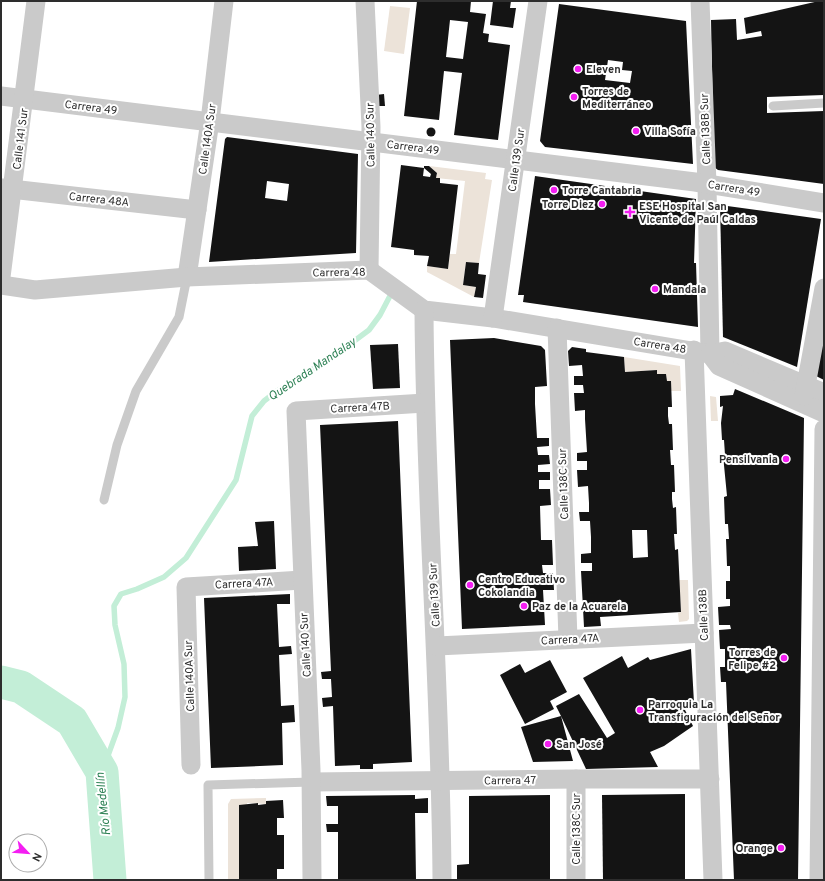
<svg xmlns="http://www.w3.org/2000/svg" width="825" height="881" viewBox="0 0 825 881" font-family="Overpass,sans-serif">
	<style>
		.green { fill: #ece3d9 }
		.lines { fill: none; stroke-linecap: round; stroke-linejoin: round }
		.stream { stroke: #c3eed7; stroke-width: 5.5 }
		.river { stroke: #c3eed7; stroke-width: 33 }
		.building { fill: #141414; fill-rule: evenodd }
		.service { stroke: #cacaca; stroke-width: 9 }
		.minor { stroke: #cacaca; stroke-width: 19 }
		.poi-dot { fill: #f41ef2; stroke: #fff; stroke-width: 1.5 }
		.labels { text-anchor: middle; stroke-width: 4; stroke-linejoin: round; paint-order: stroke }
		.poi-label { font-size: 11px; font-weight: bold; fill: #2d2d2d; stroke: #fff; text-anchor: start }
		.street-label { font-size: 11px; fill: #2d2d2d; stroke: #fff }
		.water-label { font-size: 12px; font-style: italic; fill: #2f8256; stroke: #fff }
	</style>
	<rect width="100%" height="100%" fill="#fff"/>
	<g class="green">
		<path d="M390,6L410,8L404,54L384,51Z"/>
		<path d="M429,166L486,173L485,179L492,180L479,263L466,262L463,285L476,287L474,297L427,272V266L448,269L450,254H456L465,181L436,178L437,173Z"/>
		<path d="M624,357L680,366L681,391H671V381H667L666,374H657V370L625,372Z"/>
		<path d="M710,396L716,397L718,421H711Z"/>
		<path d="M679,580H688L689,619L687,621L679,622L678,613L681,612Z"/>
		<path d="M266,798V804L247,803V805H239V880H228V804L231,799Z"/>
	</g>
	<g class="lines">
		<path class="stream" d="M102,772L118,728L125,697L124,664L115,625L114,606L121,594L137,589L164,577L186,558L236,480L252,416L264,401L277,391L334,356L369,330L380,315L391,294"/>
		<path class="river" d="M1,682L21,687L72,721L102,772L110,880"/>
	</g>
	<g class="building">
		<path d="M417,1H471L470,12L486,14L483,33L489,34L488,42L510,45L498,140L454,135L462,73L444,71L439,120L404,116ZM450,20L468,22L463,59L446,57Z"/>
		<path d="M493,1H511L510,8H516L513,28L490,25Z"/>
		<path d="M819,1H824V95L767,97V113L824,111V184L718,170L714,167L711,20L736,19L737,40L762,36L761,31L746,34L744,18Z"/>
		<path d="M559,4L686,21L693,164L545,147L540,141ZM608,60L623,62L622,70L632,71L630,83L605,80Z"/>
		<path d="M384,94L385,106H377L376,95Z"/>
		<circle cx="431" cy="132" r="4.5"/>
		<path d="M227,137L358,154L356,253L209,262L225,139ZM267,181L289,184L287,201L265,198Z"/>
		<path d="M401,165L424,168V166H429L437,173L436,178H440V183L458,185L448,269L427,266L429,256L414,255V250L391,247ZM424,168L431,174L430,177L423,176Z"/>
		<path d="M535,176L696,199L694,263H696L698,327L523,302L524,295H518Z"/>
		<path d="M720,205L821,219L797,367L723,337Z"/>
		<path d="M466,262L479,263L478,274L486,275L483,298L474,297L476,287L463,285Z"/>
		<path d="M824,337V380L816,376Z"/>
		<path d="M494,338L541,346L545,350L547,386L535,387V404L537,438H549V446L537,447L538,455H549L550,464L538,465V472H550V480H539V489H550L551,505L540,506L541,540H552L553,565H542L543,573H553L554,590H543L545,625L462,629L450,340Z"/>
		<path d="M398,344L400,388L373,389L370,345Z"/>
		<path d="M572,347L586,349V352L624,357L625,372L657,370V374H666L667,381H671L672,407H668V416L669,424H672L673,450H670L671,465H674L675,492H672V499L673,508L676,507L677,534H674L675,550L678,549L681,612L600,617L601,626L584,627L581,571H592V563H581V554L591,553V537L590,521H580L579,512H589V503L588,486L578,487L577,470H587V461H577V453L587,452L585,419V410L575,411L574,393H584L583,385H574V376H583L582,365L569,366L568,351ZM632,530H647L648,557L633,558Z"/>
		<path d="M735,389L804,418L798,880H734L726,682H721L720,667H725V649H720L719,630L731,629L730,625H719L718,607L730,606V599H726V581H730V566H727L726,539H729L728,524H725L724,497L727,496L723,455H725L724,440H722L721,423L723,406L720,407V396L733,395Z"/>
		<path d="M398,421L412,762L373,764V769H360V765L335,766L333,706L323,707L322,698L332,697L331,679H322L321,672L331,671L320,425Z"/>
		<path d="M274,521L276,569L239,571L238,547L258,546L255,522Z"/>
		<path d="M290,594V604H277L279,647L291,646L292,654L279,655L281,706L294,705L295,722L282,723L283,765L211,768L204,598Z"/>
		<path d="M691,649L694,703L684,708L693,726L664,746L650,752L658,767L586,769L561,716L573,761L533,762L521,727L561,716L556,706L579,694L607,738L615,733L583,678L622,656L628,668L648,657L650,660Z"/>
		<path d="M550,660L567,692L550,701L554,709L525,724L500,675L520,664L525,673Z"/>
		<path d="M685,794V880H603L602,795Z"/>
		<path d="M415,795V799L428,798V813H415L416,880H338V832H327L326,824H338V806H327L326,796Z"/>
		<path d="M550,795V880L457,879V865L469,864V796Z"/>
		<path d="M283,800L284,818H277V835H284V869H277V880H239V805L258,803V805L266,804V801Z"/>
	</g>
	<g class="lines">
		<g class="service">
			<path d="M773,106L824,103"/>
			<path d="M104,500L117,445L136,391L179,317L187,277"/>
			<path d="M209,880L208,785L311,782"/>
		</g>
		<g class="minor">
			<path d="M365,1L371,127L369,270"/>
			<path d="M700,1L707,184L710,354"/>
			<path d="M1,96L695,182L824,203"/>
			<path d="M2,188L197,210"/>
			<path d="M1,277L36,1"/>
			<path d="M187,277L210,121L224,1"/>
			<path d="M1,285L35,290L187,277L369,270L424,310L493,318L710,354L725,351L824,393"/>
			<path d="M424,310C425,500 441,690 442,880"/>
			<path d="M493,318L538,1"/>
			<path d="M557,328L568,639"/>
			<path d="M694,350L713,880"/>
			<path d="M710,354L719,366L824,413"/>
			<path d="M804,396L824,288"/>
			<path d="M437,646L704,633"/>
			<path d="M191,765L186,587L302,580"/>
			<path d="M311,782L576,779H710"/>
			<path d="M312,880L311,770L296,411L425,403"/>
			<path d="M576,880V779"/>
			<path d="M819,880L824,429"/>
		</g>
	</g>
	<g class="poi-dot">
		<circle cx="578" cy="69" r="4"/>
		<circle cx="574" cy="97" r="4"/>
		<circle cx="636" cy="131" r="4"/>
		<circle cx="554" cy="190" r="4"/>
		<circle cx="602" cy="204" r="4"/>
		<path d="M628 206h4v4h4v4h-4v4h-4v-4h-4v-4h4z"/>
		<circle cx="655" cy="289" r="4"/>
		<circle cx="786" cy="459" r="4"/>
		<circle cx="470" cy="585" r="4"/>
		<circle cx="524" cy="606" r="4"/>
		<circle cx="784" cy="658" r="4"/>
		<circle cx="640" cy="710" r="4"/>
		<circle cx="548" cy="744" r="4"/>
		<circle cx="781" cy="848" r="4"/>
	</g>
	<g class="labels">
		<g class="poi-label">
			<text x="586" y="73">Eleven</text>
			<text x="582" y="95">Torres de<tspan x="582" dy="13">Mediterráneo</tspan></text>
			<text x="644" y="135">Villa Sofía</text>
			<text x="562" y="194">Torre Cantabria</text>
			<text x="594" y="208" text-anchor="end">Torre Diez</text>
			<text x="639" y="210">ESE Hospital San<tspan x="639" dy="13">Vicente de Paúl Caldas</tspan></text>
			<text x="663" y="293">Mandala</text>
			<text x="778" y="463" text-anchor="end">Pensilvania</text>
			<text x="478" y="583">Centro Educativo<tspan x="478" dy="13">Cokolandia</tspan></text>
			<text x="532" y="610">Paz de la Acuarela</text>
			<text x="776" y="656" text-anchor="end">Torres de<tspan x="776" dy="13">Felipe #2</tspan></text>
			<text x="648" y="708">Parroquia La<tspan x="648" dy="13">Transfiguración del Señor</tspan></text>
			<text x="556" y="748">San José</text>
			<text x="773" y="852" text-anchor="end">Orange</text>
		</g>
		<g class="street-label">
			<text transform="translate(91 107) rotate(7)" y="4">Carrera 49</text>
			<text transform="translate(705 129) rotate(-92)" y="4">Calle 138B Sur</text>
			<text transform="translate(370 135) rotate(-91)" y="4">Calle 140 Sur</text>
			<text transform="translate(20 139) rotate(-83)" y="4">Calle 141 Sur</text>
			<text transform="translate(207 139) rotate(-82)" y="4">Calle 140A Sur</text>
			<text transform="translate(413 147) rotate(7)" y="4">Carrera 49</text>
			<text transform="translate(516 160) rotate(-82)" y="4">Calle 139 Sur</text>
			<text transform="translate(734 188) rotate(9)" y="4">Carrera 49</text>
			<text transform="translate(99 199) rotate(6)" y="4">Carrera 48A</text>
			<text transform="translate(339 272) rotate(-1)" y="4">Carrera 48</text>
			<text transform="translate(660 345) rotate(9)" y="4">Carrera 48</text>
			<text transform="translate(360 407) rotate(-3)" y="4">Carrera 47B</text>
			<text transform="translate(563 484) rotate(-92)" y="4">Calle 138C Sur</text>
			<text transform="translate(244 583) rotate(-3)" y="4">Carrera 47A</text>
			<text transform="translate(434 595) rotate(-93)" y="4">Calle 139 Sur</text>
			<text transform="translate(703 615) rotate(-92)" y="4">Calle 138B</text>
			<text transform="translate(570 639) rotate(-3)" y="4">Carrera 47A</text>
			<text transform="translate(305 645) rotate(-93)" y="4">Calle 140 Sur</text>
			<text transform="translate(189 676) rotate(-92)" y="4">Calle 140A Sur</text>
			<text transform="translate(510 780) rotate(-1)" y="4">Carrera 47</text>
			<text transform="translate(576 829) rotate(-90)" y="4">Calle 138C Sur</text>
		</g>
		<g class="water-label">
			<text transform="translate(312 369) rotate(-34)" y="4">Quebrada Mandalay</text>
			<text transform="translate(103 804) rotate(-96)" y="4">Río Medellín</text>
		</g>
	</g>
	<rect width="825" height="881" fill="none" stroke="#2d2d2d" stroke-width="4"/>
	<g transform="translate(28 853) rotate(116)"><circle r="19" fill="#ffffff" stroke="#ababab"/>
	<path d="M0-3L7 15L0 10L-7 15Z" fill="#f41ef2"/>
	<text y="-6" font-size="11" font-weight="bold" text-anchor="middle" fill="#2d2d2d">N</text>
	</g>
</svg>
